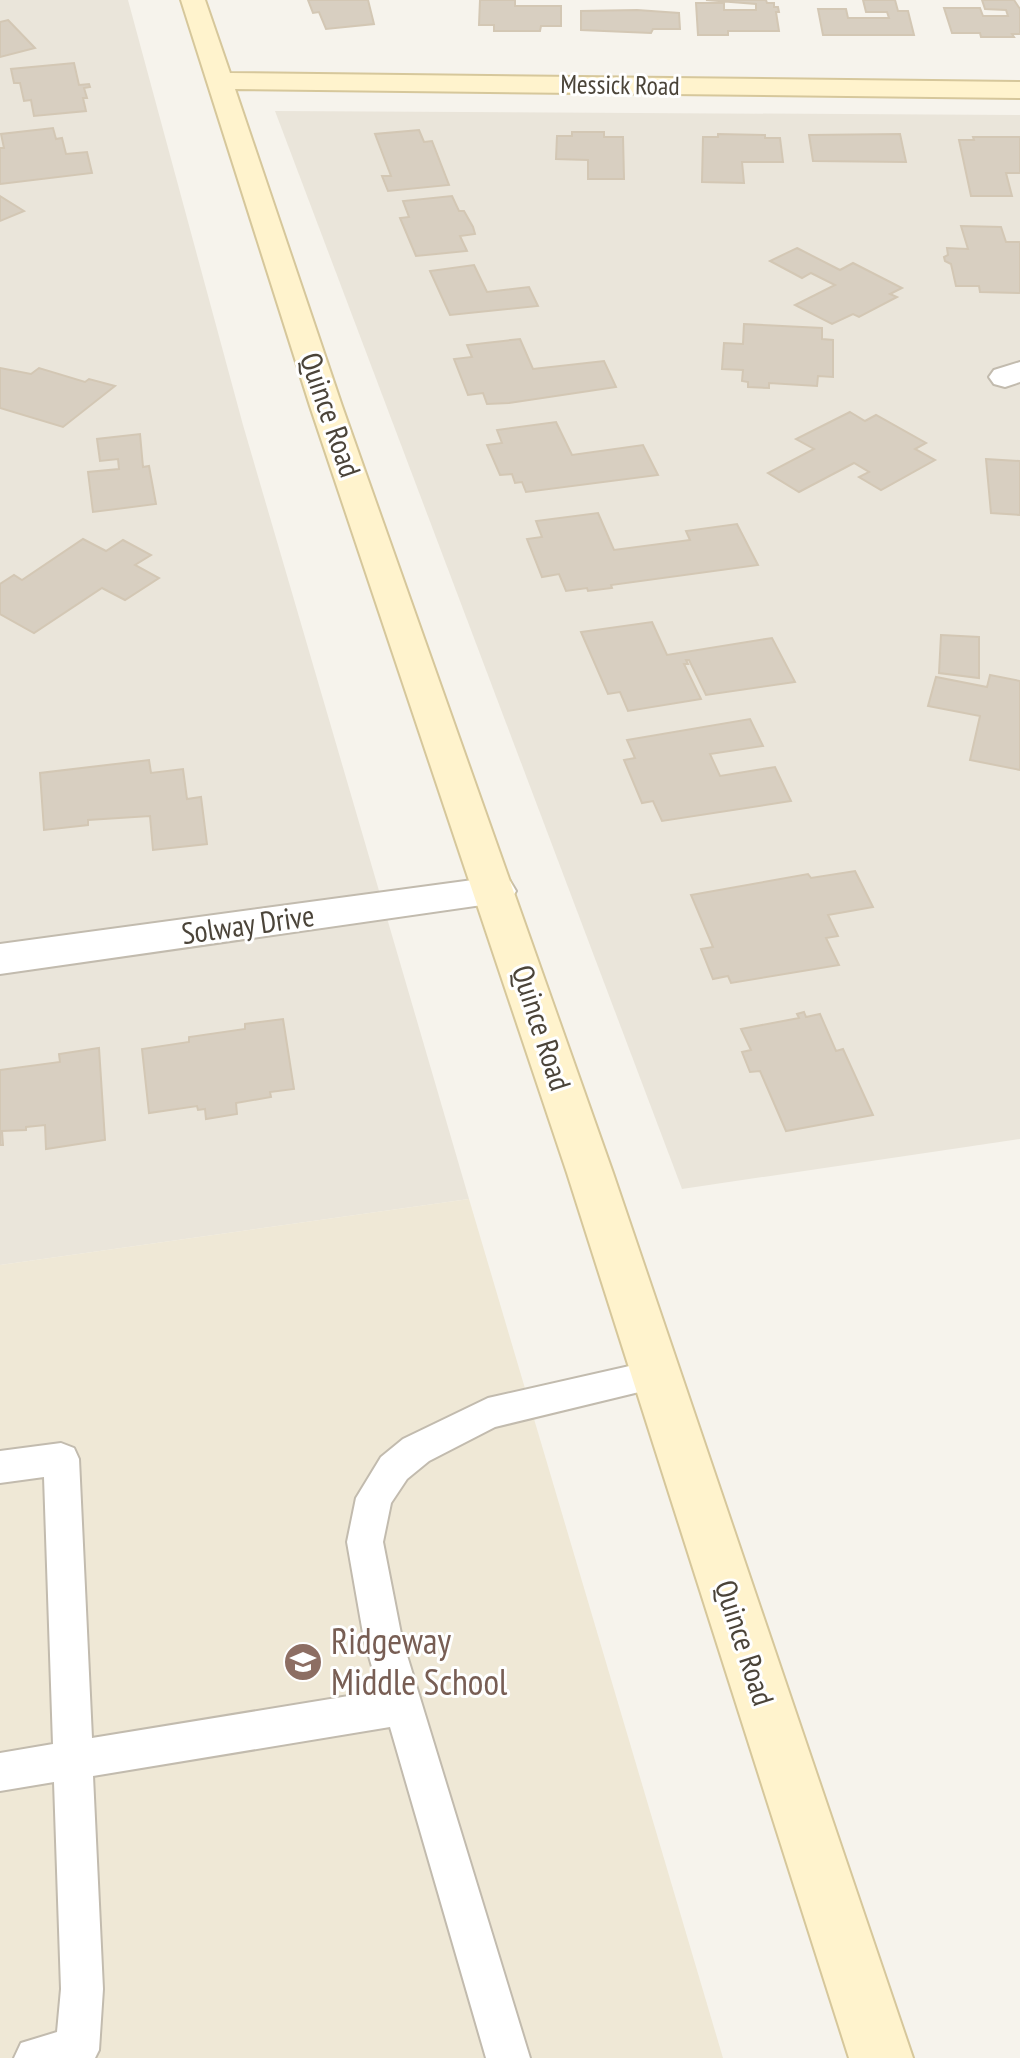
<svg xmlns="http://www.w3.org/2000/svg" width="1020" height="2058" viewBox="0 0 1020 2058" font-family="'PT Sans Narrow',sans-serif">
	<style>
		.residential { fill: #eae5da }
		.education { fill: #efe8d6 }
		.building { fill: #d8cfc1; stroke: #d3c7b4; stroke-width: 2 }
		.lines { fill: none; stroke-linecap: round; stroke-linejoin: round }
		.lane-casing { stroke: #c2bbae; stroke-width: 4 }
		.street-casing { stroke: #c2bbae; stroke-width: 4 }
		.secondary-casing { stroke: #d6c79b; stroke-width: 4 }
		.lane { fill: #fff; fill-rule: evenodd }
		.street { fill: #fff; fill-rule: evenodd }
		.secondary { fill: #fff3cd; fill-rule: evenodd }
		.labels { text-anchor: middle; stroke-width: 6; stroke-linejoin: round; paint-order: stroke }
		.far-street-label { font-size: 26px; fill: #4b4439; stroke: #fff }
		.street-label { font-size: 30px; fill: #4b4439; stroke: #fff }
		.near-education-label { font-size: 36px; fill: #785e54; stroke: #fff; text-anchor: start }
	</style>
	<rect width="100%" height="100%" fill="#f6f3ec"/>
	<g class="residential">
		<path d="M0,0H128L243,425L469,1199L0,1265Z"/>
		<path d="M275,111L1020,115V1139L682,1189Z"/>
	</g>
	<path class="education" d="M469,1199L723,2058H0V1265Z"/>
	<g class="building">
		<path d="M308,0H368L374,24L326,29L319,12L313,13Z"/>
		<path d="M480,0H515V6H561V26H541L540,31H494V25H479Z"/>
		<path d="M706,0H766L767,3H774V7H778L779,12H776L779,31H728V35H698L696,3H724V10H756V4Z"/>
		<path d="M863,0H895L898,11H908L914,35H823L818,9H846L848,18H889L887,12H866Z"/>
		<path d="M982,0H1014L1020,9V34H1012L1014,37H981L980,33H952L944,8H980L983,16H1008L1006,10L985,9Z"/>
		<path d="M637,10L679,13L680,29H653L651,33L581,30V11Z"/>
		<path d="M8,20L35,48L0,57V22Z"/>
		<path d="M74,63L79,85L89,84L90,87L84,88L87,98H83L86,111L34,116L31,100L24,101L20,83H14L11,69Z"/>
		<path d="M53,128L56,139L62,138L66,154L87,152L92,173L0,184V148H4L1,134Z"/>
		<path d="M419,130L424,142L432,141L449,185L388,191L382,176H391L375,134Z"/>
		<path d="M572,132H604V137H623L624,179H588V160L556,159L557,136H572Z"/>
		<path d="M718,134L765,135V138H780L783,162H742L744,183L702,182L703,137H718Z"/>
		<path d="M900,134L906,162L813,161L809,135Z"/>
		<path d="M973,137H1020V173H1006L1012,196H971L959,140H974Z"/>
		<path d="M0,196L24,211L0,221Z"/>
		<path d="M452,196L459,211H464L473,227L475,234L460,236L467,251L416,256L400,218L409,217L403,201Z"/>
		<path d="M961,226L1001,227L1006,242H1020V293L980,292L979,286H956L951,264L945,261L944,257L948,255L947,248L968,249Z"/>
		<path d="M797,248L840,270L853,263L902,288L890,294L897,297L859,317L853,314L832,324L795,305L835,285L811,273L802,278L770,261Z"/>
		<path d="M474,265L487,292L529,287L538,306L450,315L430,271Z"/>
		<path d="M744,324L822,328V339L833,340V377L818,376L817,386L769,383V388L748,387V382L742,381L743,370L722,369L724,343L743,344Z"/>
		<path d="M520,339L533,369L604,361L616,387L509,403L487,404L483,393L468,395L454,359L472,357L467,345Z"/>
		<path d="M0,368L31,374L39,368L85,382L89,379L115,386L63,427L0,408Z"/>
		<path d="M850,412L865,421L876,415L926,443L915,449L935,460L881,490L859,477L869,472L854,463L799,492L768,473L814,449L796,439Z"/>
		<path d="M556,422L572,455L643,445L658,475L526,492L522,482L515,483L512,474L500,475L487,445L502,443L497,430Z"/>
		<path d="M140,434L143,467L149,466L156,504L93,512L88,472L119,469L118,459L100,461L97,439Z"/>
		<path d="M986,459L1020,461V515L991,513Z"/>
		<path d="M598,513L614,550L690,540L686,531L737,524L758,565L611,585L612,588L588,591L587,588L566,591L559,574L542,577L527,539L542,537L536,521Z"/>
		<path d="M83,539L106,551L123,540L151,555L135,565L159,578L125,600L102,588L34,633L0,614V584L14,575L22,580Z"/>
		<path d="M652,622L667,655L772,638L795,682L706,695L689,660H686L688,664H684L701,699L628,711L620,692L608,694L581,632Z"/>
		<path d="M941,635L979,637V678L939,673Z"/>
		<path d="M990,675L1020,681V770L970,760L980,716L928,706L936,677L987,687Z"/>
		<path d="M750,719L763,746L710,754L720,776L775,767L791,801L662,821L653,801L642,803L624,760L635,758L627,740Z"/>
		<path d="M149,760L151,773L183,769L187,799L201,797L207,844L153,850L150,816L88,820V825L44,830L40,773Z"/>
		<path d="M855,871L873,907L828,915L838,936L826,938L839,965L731,983L728,976L713,979L701,949L713,947L691,895L808,874L811,878Z"/>
		<path d="M804,1012L806,1017L820,1014L836,1051L843,1049L873,1115L786,1131L760,1071L750,1072L742,1052L751,1050L741,1029L799,1018L797,1014Z"/>
		<path d="M283,1019L294,1089L270,1092L271,1097L236,1103L237,1114L206,1119L205,1109L198,1110L197,1106L149,1113L142,1049L189,1042V1037L245,1029V1024Z"/>
		<path d="M99,1048L105,1140L46,1149L45,1125L26,1127V1130L2,1131L3,1145H0V1070L60,1062L59,1054Z"/>
	</g>
	<g class="lines">
		<defs>
			<path id="lane" d="M656,1360L668,1365L673,1375L668,1385L495,1427L429,1461L407,1479L391,1503L383,1542L402,1639L530,2058H486L390,1727L93,1776L103,1989L99,2050L95,2058H14L21,2043L57,2032L61,1989L54,1782L0,1791V1753L53,1744L44,1477L0,1483V1451L61,1443L74,1448L79,1459L92,1738L379,1691L364,1639L347,1542L356,1498L381,1457L403,1439L488,1398Z"/>
			<g id="street">
				<path d="M1020,362V382L1005,387L994,384L989,377L994,370Z"/>
				<path d="M495,877L510,881L516,891L510,901L0,974V944Z"/>
			</g>
			<path id="secondary" d="M181,0H205L230,73L1020,82V98L235,89L342,406L613,1173L913,2058H849L567,1173L310,406Z"/>
		</defs>
		<use href="#lane" class="lane-casing"/>
		<use href="#street" class="street-casing"/>
		<use href="#secondary" class="secondary-casing"/>
		<use href="#lane" class="lane"/>
		<use href="#street" class="street"/>
		<use href="#secondary" class="secondary"/>
	</g>
	<defs>
		<symbol id="school-disc" viewBox="-11 -11 22 22"><circle r="9.5" fill="#8d6e63" stroke="#fff"/><path d="M0-5L7-2L0 1L-7-2ZM-4 1L0 2.5L4 1V4Q0 6-4 4Z" fill="#fff"/></symbol>
	</defs>
	<g fill-rule="evenodd">
		<use href="#school-disc" x="281" y="1640" width="44" height="44"/>
	</g>
	<g class="labels">
		<g class="far-street-label">
			<text transform="translate(620 85) rotate(1)" y="9">Messick Road</text>
		</g>
		<g class="street-label">
			<text transform="translate(330 415) rotate(71)" y="10">Quince Road</text>
			<text transform="translate(248 925) rotate(-8)" y="10">Solway Drive</text>
			<text transform="translate(541 1028) rotate(72)" y="10">Quince Road</text>
			<text transform="translate(744 1643) rotate(72)" y="10">Quince Road</text>
		</g>
		<g class="near-education-label">
			<text x="331" y="1654">Ridgeway<tspan x="331" dy="41">Middle School</tspan></text>
		</g>
	</g>
</svg>
